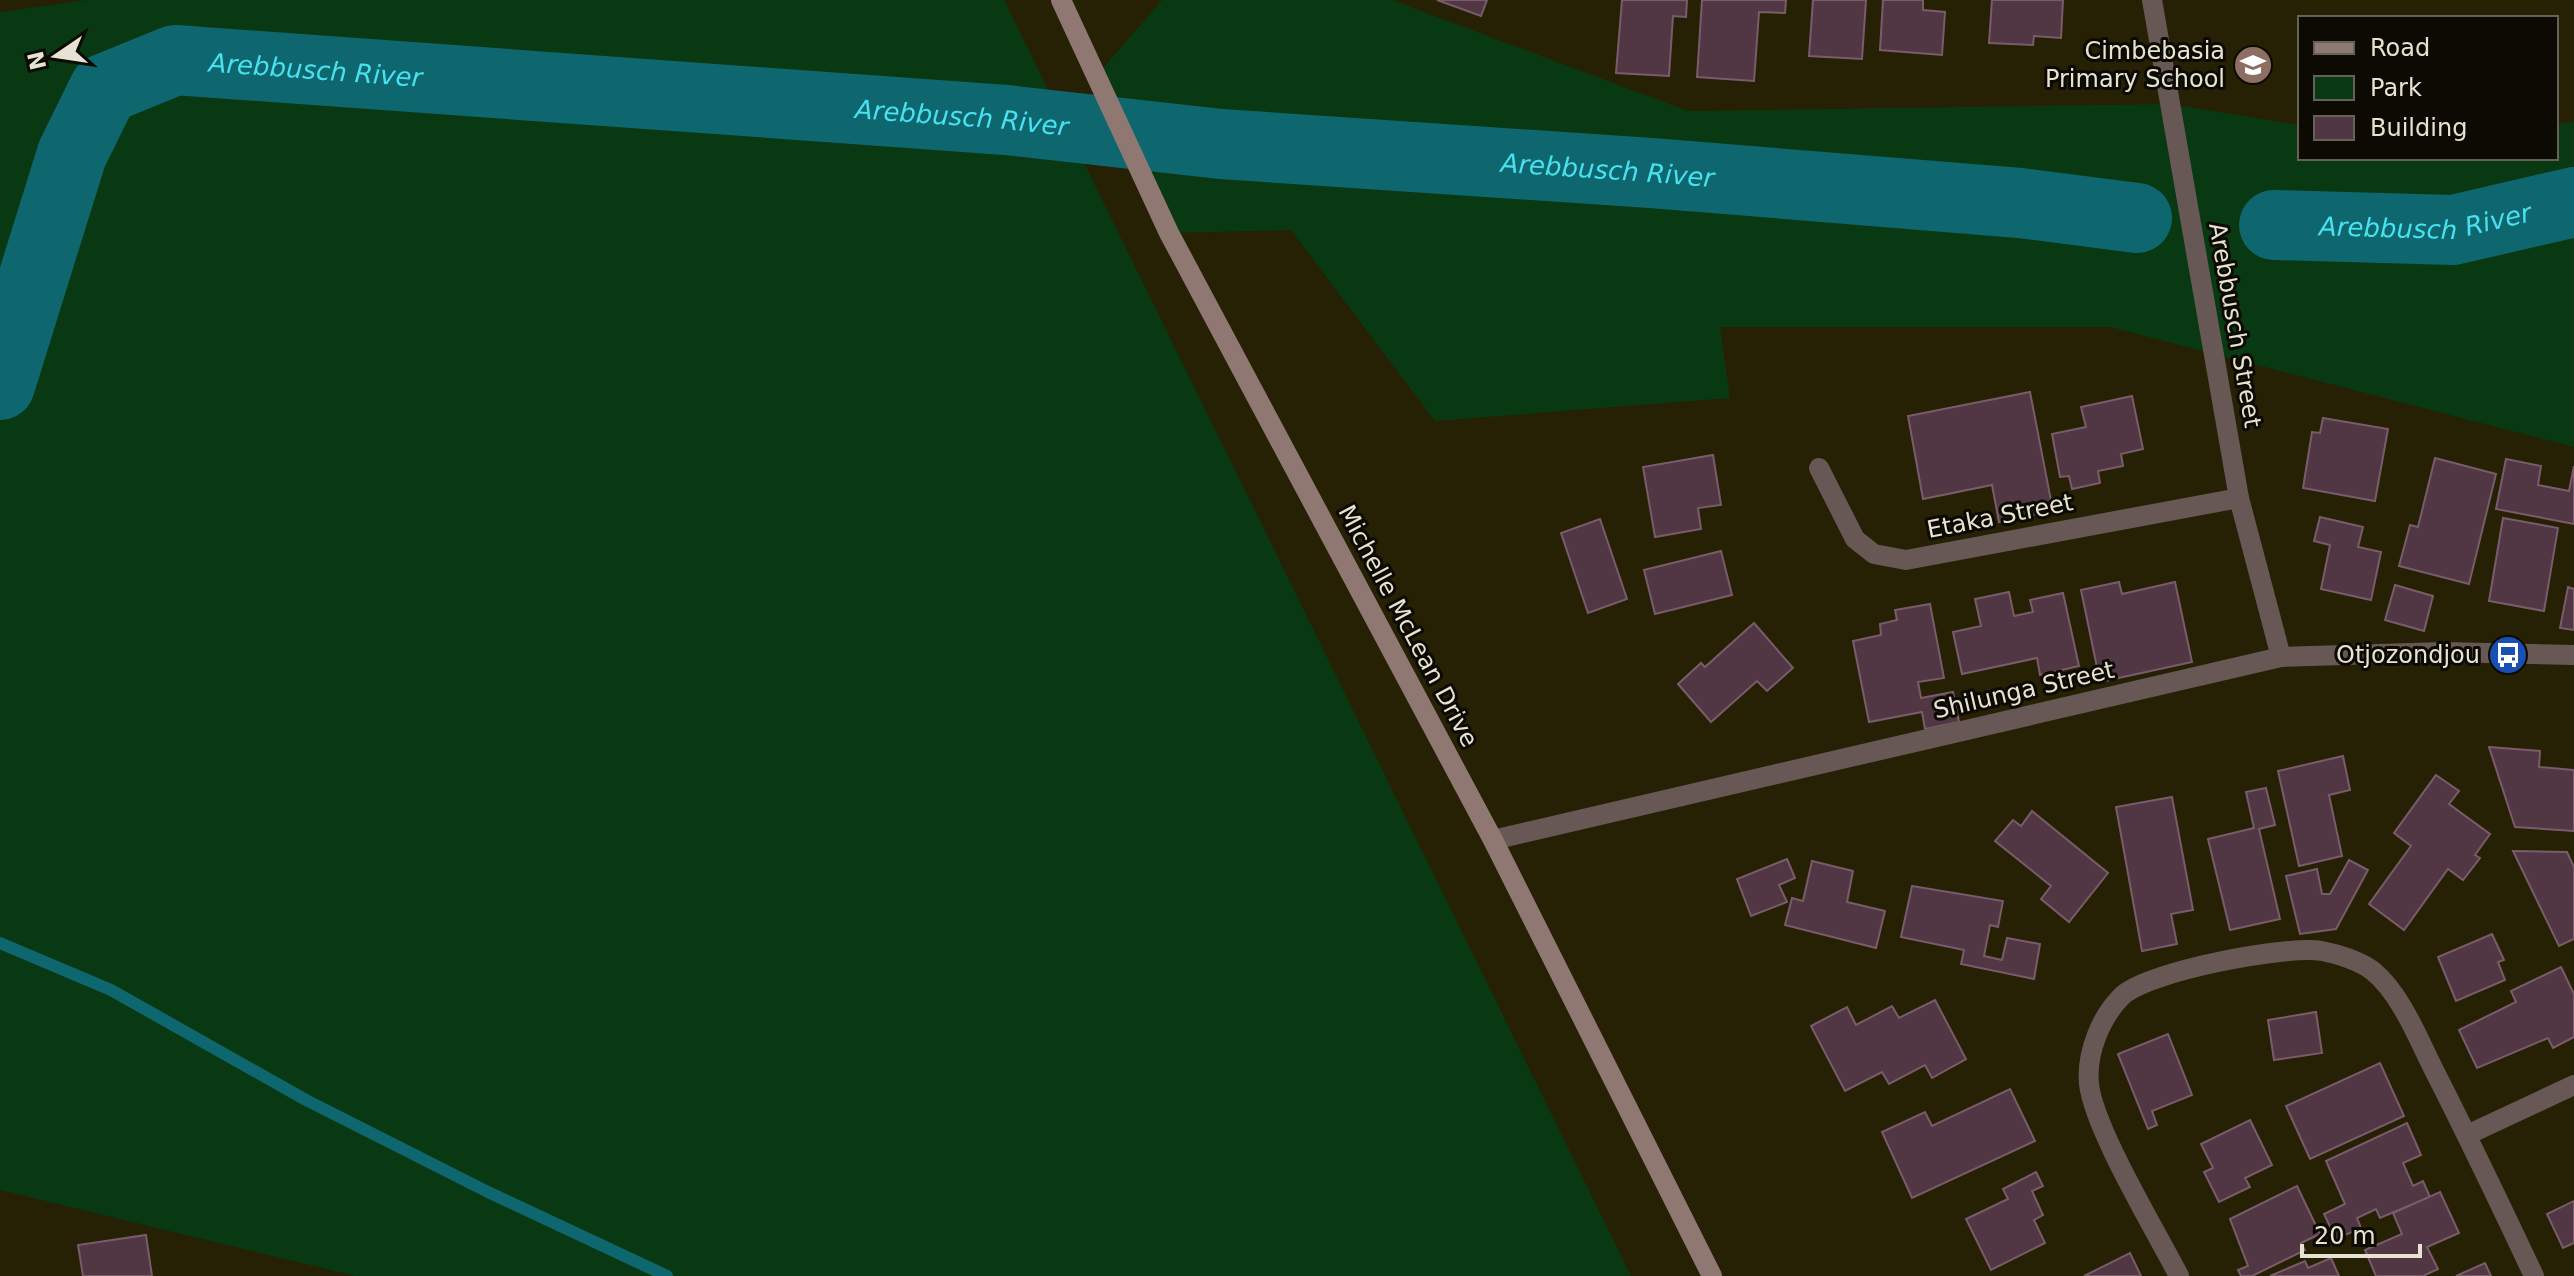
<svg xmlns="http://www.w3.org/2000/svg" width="2574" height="1276" viewBox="0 0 2574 1276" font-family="'DejaVu Sans',sans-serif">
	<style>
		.green { fill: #093912 }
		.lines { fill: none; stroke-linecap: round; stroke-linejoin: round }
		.stream { stroke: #0e676f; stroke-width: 12 }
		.river { stroke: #0e676f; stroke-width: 70 }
		.building { fill: #513643; stroke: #795c6a; stroke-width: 2 }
		.street { stroke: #675855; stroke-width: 20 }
		.secondary { stroke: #8f7872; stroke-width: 20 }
		.labels { text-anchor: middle; stroke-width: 6; stroke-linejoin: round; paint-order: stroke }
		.poi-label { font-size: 24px; fill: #e7e3d3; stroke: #0c0a02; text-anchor: end }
		.street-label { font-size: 24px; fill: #e7e3d3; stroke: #0c0a02 }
		.water-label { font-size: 26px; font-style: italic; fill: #48e1ef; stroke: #0c0a02 }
	</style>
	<rect width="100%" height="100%" fill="#262004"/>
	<g class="green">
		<path d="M87,0H1004L1631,1276H355L0,1190V12Z"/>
		<path d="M1162,0H1392L1688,111L2168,104L2300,125V158H2556V124L2574,122V447L2110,327H1720L1730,398L1435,421L1291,230L1169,233L1097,75Z"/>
	</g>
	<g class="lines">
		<path class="stream" d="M0,943L111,990L306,1100L488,1192L667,1276"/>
		<g class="river">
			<path id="s1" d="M2274,225L2453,230L2574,202"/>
			<path id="s2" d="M0,385L72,154L104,89L175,60L1006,120L1221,144L1651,173L2020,203L2137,218"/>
		</g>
	</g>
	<g class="building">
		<path d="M1437,0H1487L1481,16Z"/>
		<path d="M1622,0H1687L1686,17L1673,16L1669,76L1616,73Z"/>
		<path d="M1702,0H1786L1785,13L1759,12L1754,81L1697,77Z"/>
		<path d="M1813,0H1866L1862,59L1809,56Z"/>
		<path d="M1883,0H1923V10L1945,12L1942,55L1880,50Z"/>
		<path d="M1992,0H2063L2061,38L2034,36L2033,45L1989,43Z"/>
		<path d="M2030,392L2053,511L1999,522L1992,485L1923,499L1908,416Z"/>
		<path d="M2132,396L2143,449L2121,454L2123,466L2098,471L2100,483L2072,489L2069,476L2060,477L2052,434L2086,427L2081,407Z"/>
		<path d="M2323,418L2388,429L2375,501L2303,488L2312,432L2320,433Z"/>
		<path d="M1713,455L1721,505L1698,508L1701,529L1655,537L1643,467Z"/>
		<path d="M2435,458L2496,474L2469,584L2399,566L2410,525L2418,527Z"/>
		<path d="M2506,459L2541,466L2538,485L2569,491L2574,466V524L2496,509Z"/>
		<path d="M2320,517L2363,527L2358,547L2381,552L2371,600L2321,589L2330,545L2314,541Z"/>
		<path d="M2503,518L2558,528L2544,611L2489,601Z"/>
		<path d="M1600,519L1627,599L1588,613L1561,533Z"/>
		<path d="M1721,551L1732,595L1655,614L1644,570Z"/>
		<path d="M2119,582L2122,594L2175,582L2192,662L2100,682L2081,590Z"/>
		<path d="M2395,585L2433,596L2424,631L2385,620Z"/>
		<path d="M2568,587L2574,589V630L2560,628Z"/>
		<path d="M2009,592L2014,616L2033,612L2030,600L2063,593L2079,666L2040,675L2037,658L1962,674L1953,632L1981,626L1975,599Z"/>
		<path d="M1930,604L1944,678L1918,682L1921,698L1953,692L1959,722L1925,729L1922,712L1869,722L1853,641L1881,635L1880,624L1897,620L1895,610Z"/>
		<path d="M1754,623L1793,668L1767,691L1757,681L1711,722L1678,684L1701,663L1705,667Z"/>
		<path d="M2489,747L2540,751L2539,767L2574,770V831L2515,827Z"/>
		<path d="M2343,756L2350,790L2329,795L2342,856L2299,866L2278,771Z"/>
		<path d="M2436,775L2459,791L2449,804L2490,834L2475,855L2480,858L2463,880L2448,869L2404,930L2369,904L2411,846L2394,833Z"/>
		<path d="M2266,788L2275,825L2259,829L2280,919L2230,930L2208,839L2254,828L2246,792Z"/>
		<path d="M2172,797L2193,910L2171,914L2177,944L2142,951L2116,807Z"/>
		<path d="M2032,811L2108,873L2069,922L2041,899L2051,886L1995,841L2013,820L2021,826Z"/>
		<path d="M2513,851L2567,852L2574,867V939L2559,946Z"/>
		<path d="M1787,859L1795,878L1779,885L1787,902L1751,916L1737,879Z"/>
		<path d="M2349,860L2368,870L2336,929L2300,934L2286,876L2317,869L2322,894H2330Z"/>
		<path d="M1812,861L1853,871L1847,902L1885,911L1876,948L1785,925L1792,898L1803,901Z"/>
		<path d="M1912,886L2003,901L1998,927L1990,925L1984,956L2002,960L2007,938L2040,944L2034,979L1961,964L1964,950L1901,937Z"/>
		<path d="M2492,934L2504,960L2498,962L2505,980L2456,1001L2438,957Z"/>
		<path d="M2561,967L2574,994V1037L2553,1048L2548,1038L2477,1068L2459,1030L2516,1002L2511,991Z"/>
		<path d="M1935,1000L1966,1059L1932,1078L1925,1065L1889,1084L1882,1072L1845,1091L1811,1026L1847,1007L1856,1025L1892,1006L1899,1018Z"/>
		<path d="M2316,1012L2322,1053L2274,1060L2268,1020Z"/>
		<path d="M2168,1034L2192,1095L2152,1111L2157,1125L2148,1129L2118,1054Z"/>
		<path d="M2380,1063L2404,1116L2310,1159L2286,1106Z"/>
		<path d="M2010,1089L2035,1141L1912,1198L1882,1132L1925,1112L1932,1126Z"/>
		<path d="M2250,1120L2272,1165L2245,1178L2250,1187L2219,1202L2204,1172L2213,1168L2201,1144Z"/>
		<path d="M2407,1123L2421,1155L2403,1163L2413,1186L2423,1181L2430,1197L2380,1218L2376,1209L2357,1218L2361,1228L2336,1239L2324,1214L2345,1204L2326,1161Z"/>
		<path d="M2036,1172L2043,1186L2032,1191L2043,1215L2034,1220L2045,1243L1991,1270L1966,1219L2008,1199L2003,1189Z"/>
		<path d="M2297,1186L2320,1234L2301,1243L2305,1250L2252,1276H2241L2238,1270L2248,1266L2230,1219Z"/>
		<path d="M2440,1192L2459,1233L2427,1247L2438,1269L2423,1276H2376L2365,1250L2402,1234L2393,1213Z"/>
		<path d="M2574,1201V1243L2563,1248L2547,1214Z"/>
		<path d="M146,1235L152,1276H83L78,1245Z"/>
		<path d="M2130,1253L2141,1276H2084Z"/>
		<path d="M2331,1258L2339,1276H2270L2305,1261L2308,1268Z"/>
		<path d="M2485,1263L2491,1276H2456Z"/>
	</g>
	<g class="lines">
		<g class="street">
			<path d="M2152,0L2239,498L2281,657"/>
			<path d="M1819,468L1855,539L1874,554L1906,560L2239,498"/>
			<path d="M1493,840L2281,657L2444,652L2574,655"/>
			<path d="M2467,1135L2574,1085"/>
			<path d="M2179,1276C2156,1231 2094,1129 2089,1084C2086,1053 2101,1016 2123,995C2150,971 2286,945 2322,951C2338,954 2360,961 2373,971C2402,995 2419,1041 2436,1074C2470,1141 2502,1208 2534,1276"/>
		</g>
		<path class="secondary" d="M1061,0L1169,233L1493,840L1712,1276"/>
	</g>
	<defs>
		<symbol id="school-disc" viewBox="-11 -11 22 22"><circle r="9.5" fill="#8d6e63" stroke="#0c0a02"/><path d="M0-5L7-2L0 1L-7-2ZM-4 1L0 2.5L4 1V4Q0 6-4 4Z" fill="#fff"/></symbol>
		<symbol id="bus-disc" viewBox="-11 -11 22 22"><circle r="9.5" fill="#1a4fb4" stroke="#0c0a02"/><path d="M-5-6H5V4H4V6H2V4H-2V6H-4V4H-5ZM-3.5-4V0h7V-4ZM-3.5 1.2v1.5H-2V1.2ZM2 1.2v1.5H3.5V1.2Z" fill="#fff"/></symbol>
	</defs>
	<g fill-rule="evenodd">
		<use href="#school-disc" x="2231" y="43" width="44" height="44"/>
		<use href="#bus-disc" x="2486" y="633" width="44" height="44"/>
	</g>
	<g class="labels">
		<g class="poi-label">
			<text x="2225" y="59">Cimbebasia<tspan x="2225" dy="28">Primary School</tspan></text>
			<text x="2480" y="663">Otjozondjou</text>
		</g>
		<g class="street-label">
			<text transform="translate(2235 325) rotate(80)" y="8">Arebbusch Street</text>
			<text transform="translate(2000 516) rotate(-11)" y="8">Etaka Street</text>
			<text transform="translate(1408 626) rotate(62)" y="8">Michelle McLean Drive</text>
			<text transform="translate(2024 690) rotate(-13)" y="8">Shilunga Street</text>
		</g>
		<g class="water-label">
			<text dy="9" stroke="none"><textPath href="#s2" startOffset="532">Arebbusch River</textPath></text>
			<text dy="9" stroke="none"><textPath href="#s2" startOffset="1180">Arebbusch River</textPath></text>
			<text dy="9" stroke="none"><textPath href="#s2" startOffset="1828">Arebbusch River</textPath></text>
			<text dy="9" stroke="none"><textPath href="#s1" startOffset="152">Arebbusch River</textPath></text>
		</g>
	</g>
	<rect x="2298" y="16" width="260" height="144" fill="#0c0a02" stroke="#646156" stroke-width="2"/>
	<rect x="2314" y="42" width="40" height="12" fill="#8f7872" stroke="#646156" stroke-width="2"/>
	<text x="2370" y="56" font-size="24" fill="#e7e3d3">Road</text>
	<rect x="2314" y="76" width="40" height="24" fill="#093912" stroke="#646156" stroke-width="2"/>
	<text x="2370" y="96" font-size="24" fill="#e7e3d3">Park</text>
	<rect x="2314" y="116" width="40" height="24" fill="#513643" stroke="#646156" stroke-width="2"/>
	<text x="2370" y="136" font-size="24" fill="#e7e3d3">Building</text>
	<g transform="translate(56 56) rotate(257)" stroke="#0c0a02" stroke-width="6" paint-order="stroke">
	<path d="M0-6L14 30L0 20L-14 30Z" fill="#e7e3d3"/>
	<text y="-12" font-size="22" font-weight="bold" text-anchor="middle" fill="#e7e3d3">N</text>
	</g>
	<path d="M2302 1244v12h118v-12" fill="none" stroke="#e7e3d3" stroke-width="4"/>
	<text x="2314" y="1244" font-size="24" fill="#e7e3d3" stroke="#0c0a02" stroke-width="6" paint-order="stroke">20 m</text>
</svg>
